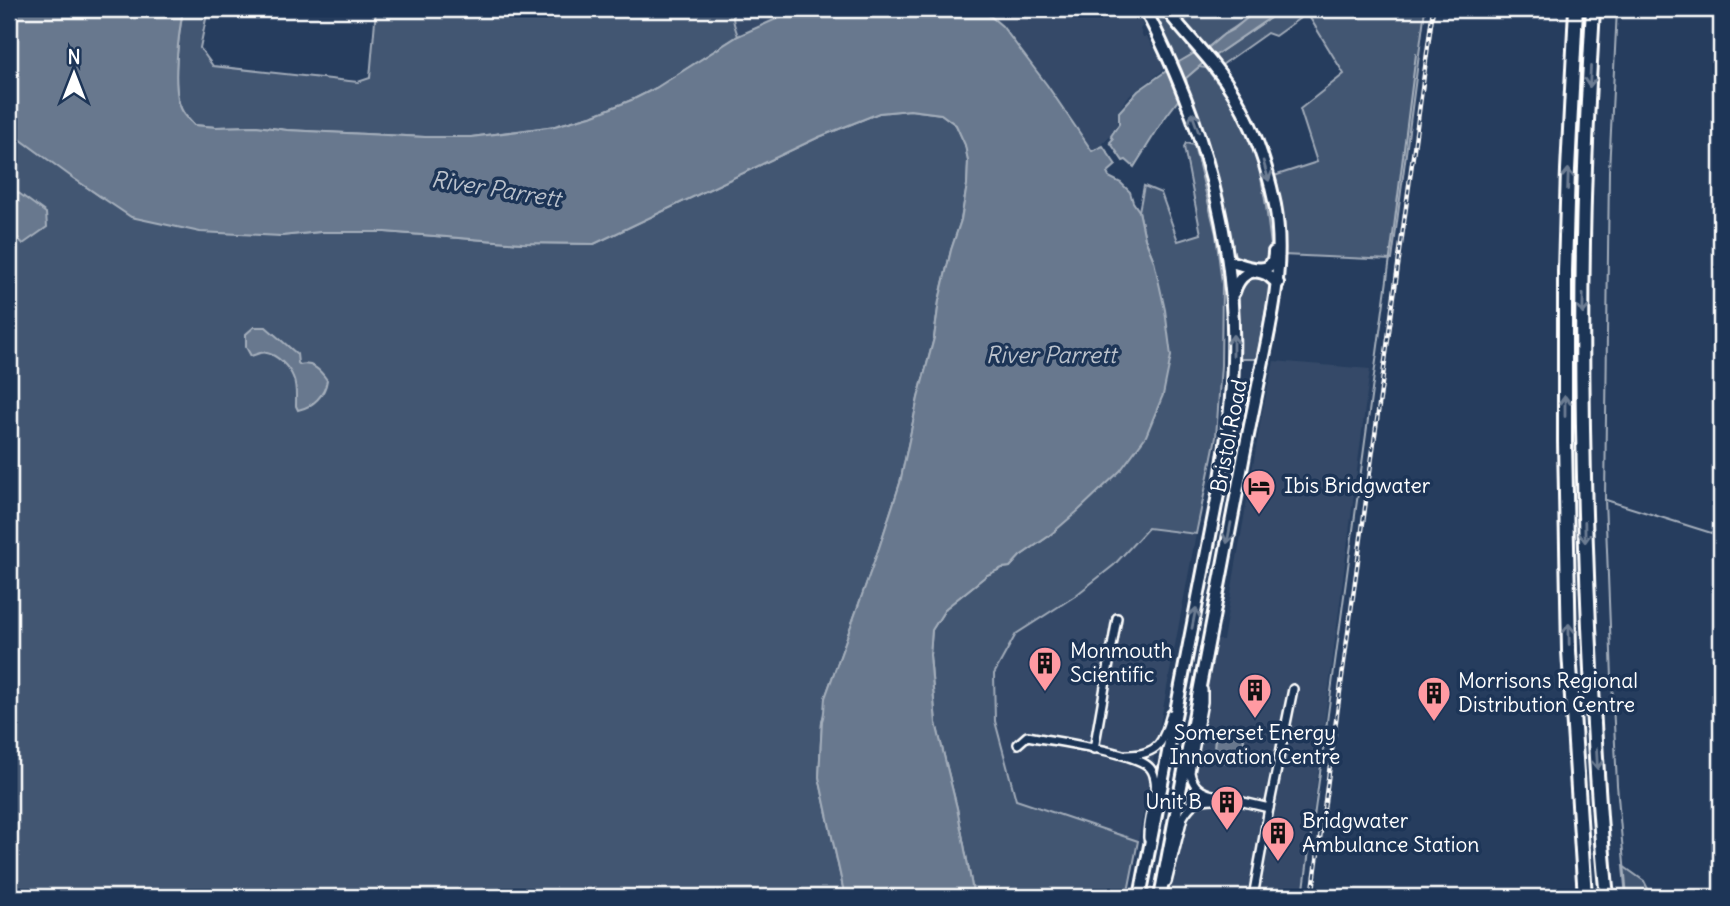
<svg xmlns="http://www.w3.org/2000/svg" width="1730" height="906" viewBox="0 0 1730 906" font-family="Delius,sans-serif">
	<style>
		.built { fill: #344a68 }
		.green { fill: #425672; stroke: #a0aab8; stroke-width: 2 }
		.water { fill: #67788e; stroke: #a4aebb; stroke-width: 2 }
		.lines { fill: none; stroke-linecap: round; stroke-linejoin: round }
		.stream { stroke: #a4aebb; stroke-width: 2 }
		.street-casing { stroke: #fff; stroke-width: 12 }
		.primary-casing { stroke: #fff; stroke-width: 16 }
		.highway-casing { stroke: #fff; stroke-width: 18 }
		.street { stroke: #1d3557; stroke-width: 7 }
		.primary { stroke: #1d3557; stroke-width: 10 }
		.highway { stroke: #1d3557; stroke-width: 12 }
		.rail-casing { stroke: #fff; stroke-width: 4.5 }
		.rail { stroke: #1d3557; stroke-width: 2; stroke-dasharray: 5; stroke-linecap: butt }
		.oneway { stroke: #6c7c92 }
		.labels { text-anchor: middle; stroke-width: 7; stroke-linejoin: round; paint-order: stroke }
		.street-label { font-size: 21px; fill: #fff; stroke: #1d3557 }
		.poi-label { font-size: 21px; fill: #fff; stroke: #1d3557; text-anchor: start }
		.water-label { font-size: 23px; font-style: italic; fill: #bbc2cc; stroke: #1d3557 }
	</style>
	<rect width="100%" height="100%" fill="#263d5e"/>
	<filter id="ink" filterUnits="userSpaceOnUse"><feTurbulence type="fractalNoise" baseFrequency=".0143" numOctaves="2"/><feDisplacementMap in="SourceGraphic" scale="14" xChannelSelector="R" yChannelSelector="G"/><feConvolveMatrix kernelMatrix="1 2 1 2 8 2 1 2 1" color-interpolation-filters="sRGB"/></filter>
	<g filter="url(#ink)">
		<g class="built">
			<path d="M734,9H806L774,20L738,36L734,22L732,13Z"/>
			<path d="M972,9H1134L1143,25L1140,29L1143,37H1147L1166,68L1128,97L1118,111L1117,125L1111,136L1102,143L1103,146L1092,152L1047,85L1002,26L989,15Z"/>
			<path d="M1274,361L1370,369L1302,897H1168L1187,805L1189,780L1205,701L1207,670L1213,640H1223L1262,413Z"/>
			<path d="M1148,527L1196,534L1138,841L1016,800L995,721L994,674L1016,634L1075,596L1114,565Z"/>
		</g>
		<g class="green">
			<path d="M183,9H208L200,48L213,66L358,82L370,78L376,9H734C731,18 735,27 738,36L656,88L634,99L594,115L555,126L471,137H425L287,130L256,126L216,127L194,125C190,121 186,117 183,112C170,92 179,33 183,9Z"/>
			<path d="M1148,9H1161L1193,54L1177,64Z"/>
			<path d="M1202,9H1258C1248,18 1238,26 1226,33C1217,38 1212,46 1203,50L1183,21Z"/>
			<path d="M1283,9H1425L1392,260L1283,255L1274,176L1317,162L1300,109L1344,74L1307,13L1275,36L1267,33L1219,67L1210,59Z"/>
			<path d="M1199,67L1206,68L1232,102L1257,154L1266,206L1272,253L1269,259L1260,265L1238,261L1231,246L1224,210L1217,179L1187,84L1186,78Z"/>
			<path d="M910,110L941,114L956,125L965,144L968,161L967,185L961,220L951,250L939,301L934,338L918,398L900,483L879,548L825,698V712L822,721L819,777L845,897H85L74,894L38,897H9V131L101,197L281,236L320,232H385L522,243L594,244L819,137L879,113Z"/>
			<path d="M1186,143L1194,145L1216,234L1222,284L1221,365L1216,437L1196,534L1148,528L1114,565L1075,596L1016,634L994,674L995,721L1016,800L1138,841L1127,897H974L957,808L936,723L930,655L932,630L946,608L987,575L1002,568L1010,567L1020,556L1049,536L1154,261L1145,239L1139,211L1144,186L1161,193L1178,241L1201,234L1184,147Z"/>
			<path d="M1252,275L1266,279L1270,287L1257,359H1236V298L1239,287Z"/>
			<path d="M1623,866L1644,881L1652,897H1626Z"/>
		</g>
		<g class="water">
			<path d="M9,9H183C179,33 170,92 183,112C186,117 190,121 194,125L216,127L256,126L287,130L425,137H471L519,131L555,126L594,115L634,99L656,88L738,36L774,20L806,9H972L989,15L1002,26L1047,85L1092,151L1103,146L1116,165L1107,173L1109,177L1121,183L1130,192L1133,202L1139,211L1145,239L1154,261L1165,310L1171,356L1163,395L1146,436L1120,471L1079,510L1049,536L1020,556L1010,567L1002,568L987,575L946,608L932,630L930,655L936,723L957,808L974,897H845L819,777L822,721C825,713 824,706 825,698L879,548L900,483L918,398L934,338L939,301L951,250L961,220L967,185L968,161L965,145L956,125L941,114L910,110L879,113L819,137L594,244L522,243L385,232H320L281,236L200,232L131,217L73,178L9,131Z"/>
			<path d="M1258,9H1283L1201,65L1186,78L1179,99L1164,119L1134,167L1126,160L1123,161L1110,142L1113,139L1111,136L1119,124V112L1138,91L1179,62L1193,54L1208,48L1224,34L1234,29Z"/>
			<path d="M9,186L46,213L47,227L23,244L9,228Z"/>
			<path d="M254,327H266L297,354L298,363L300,365C312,362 320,370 327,380C325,395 313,407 298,410L296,406C296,397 297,385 293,377C289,367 277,355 267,353C262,351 255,355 251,356L246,347V334Z"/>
			<path d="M1221,732L1232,736L1238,734L1244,739L1243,751L1228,763L1221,761C1213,753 1211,740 1221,732Z"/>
		</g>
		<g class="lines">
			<g class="stream">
				<path d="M1617,9L1609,171L1605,499L1613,703L1617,785L1627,897"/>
				<path d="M1606,500L1721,536"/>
				<path d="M1314,817L1392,243L1416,54"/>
				<path d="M1303,897L1312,827"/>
			</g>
			<defs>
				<g id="street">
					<path d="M1203,690V702L1190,772C1192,784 1198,790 1209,794L1269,808L1253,897"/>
					<path d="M1018,744L1027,736C1053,741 1129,751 1148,766C1152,769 1154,774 1155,780C1158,795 1147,820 1148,838"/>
					<path d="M1094,749L1117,618"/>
					<path d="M1127,755C1159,755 1164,741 1171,714"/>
					<path d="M1269,808L1293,689"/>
					<path d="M1167,882L1183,817C1191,803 1198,799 1215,799"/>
				</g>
				<g id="primary">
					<path d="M1228,261C1243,265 1274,280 1274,252"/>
					<path d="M1234,292C1239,276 1251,265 1269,276C1272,278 1274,281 1278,283"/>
					<path d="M1140,897L1221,479C1227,440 1232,401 1233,362C1237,236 1202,120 1145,9"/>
					<path d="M1160,897C1188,750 1216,603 1244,455C1251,421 1258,386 1265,351C1275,303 1284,254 1275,205C1265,155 1246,105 1214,66C1198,46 1181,29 1166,9"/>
				</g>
				<g id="highway">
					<path d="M1576,9L1568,170L1565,271V442L1569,651L1585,897"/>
					<path d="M1593,9C1590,62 1587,114 1585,167C1579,335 1583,503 1591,670C1595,746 1599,822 1607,897"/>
				</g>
			</defs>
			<use href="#street" class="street-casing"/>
			<use href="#primary" class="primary-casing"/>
			<use href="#highway" class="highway-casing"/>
			<use href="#street" class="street"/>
			<use href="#primary" class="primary"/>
			<use href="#highway" class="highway"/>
			<defs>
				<path id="rail" d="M1312,897L1433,9"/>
			</defs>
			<use href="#rail" class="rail-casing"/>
			<use href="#rail" class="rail"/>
		</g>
		<defs><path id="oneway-shaft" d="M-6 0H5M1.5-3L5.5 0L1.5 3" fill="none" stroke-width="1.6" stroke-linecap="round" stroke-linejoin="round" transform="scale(1.75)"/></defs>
		<g class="oneway">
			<use href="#oneway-shaft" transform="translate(1590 77) rotate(93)"/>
			<use href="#oneway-shaft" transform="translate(1195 122) rotate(-110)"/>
			<use href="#oneway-shaft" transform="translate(1266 171) rotate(74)"/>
			<use href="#oneway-shaft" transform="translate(1568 179) rotate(-88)"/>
			<use href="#oneway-shaft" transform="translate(1583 304) rotate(91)"/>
			<use href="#oneway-shaft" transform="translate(1233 345) rotate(-90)"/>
			<use href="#oneway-shaft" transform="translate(1565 406) rotate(-90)"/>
			<use href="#oneway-shaft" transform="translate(1585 532) rotate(89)"/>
			<use href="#oneway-shaft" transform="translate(1229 533) rotate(101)"/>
			<use href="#oneway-shaft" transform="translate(1194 618) rotate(-79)"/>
			<use href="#oneway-shaft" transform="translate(1569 634) rotate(-91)"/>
			<use href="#oneway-shaft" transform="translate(1597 759) rotate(87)"/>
		</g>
	</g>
	<defs>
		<symbol id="hotel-pin" viewBox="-11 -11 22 30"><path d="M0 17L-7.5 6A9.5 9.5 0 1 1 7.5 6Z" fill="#ff9aa2" stroke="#1d3557"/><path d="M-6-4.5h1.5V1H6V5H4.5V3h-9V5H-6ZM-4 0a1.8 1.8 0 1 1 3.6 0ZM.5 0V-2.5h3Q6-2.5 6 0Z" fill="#111"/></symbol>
		<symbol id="building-pin" viewBox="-11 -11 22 30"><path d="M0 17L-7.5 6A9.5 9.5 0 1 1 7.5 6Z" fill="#ff9aa2" stroke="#1d3557"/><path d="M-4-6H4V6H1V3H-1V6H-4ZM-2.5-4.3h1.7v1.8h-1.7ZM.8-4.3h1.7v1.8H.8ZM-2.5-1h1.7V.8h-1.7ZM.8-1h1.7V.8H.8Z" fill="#111"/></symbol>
	</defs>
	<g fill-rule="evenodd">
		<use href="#hotel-pin" x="1240" y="467" width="38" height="52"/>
		<use href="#building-pin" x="1026" y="644" width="38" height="52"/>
		<use href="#building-pin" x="1236" y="671" width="38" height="52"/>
		<use href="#building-pin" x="1415" y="674" width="38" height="52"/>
		<use href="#building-pin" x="1208" y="783" width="38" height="52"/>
		<use href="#building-pin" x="1259" y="814" width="38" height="52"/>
	</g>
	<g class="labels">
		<g class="street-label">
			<text transform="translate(1229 436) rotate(-79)" y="7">Bristol Road</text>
		</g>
		<g class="poi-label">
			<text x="1284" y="493">Ibis Bridgwater</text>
			<text x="1070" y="658">Monmouth<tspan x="1070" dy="24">Scientific</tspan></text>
			<text x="1458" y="688">Morrisons Regional<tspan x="1458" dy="24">Distribution Centre</tspan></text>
			<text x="1255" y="740" text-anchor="middle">Somerset Energy<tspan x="1255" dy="24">Innovation Centre</tspan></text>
			<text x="1202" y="809" text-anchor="end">Unit B</text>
			<text x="1302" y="828">Bridgwater<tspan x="1302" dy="24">Ambulance Station</tspan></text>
		</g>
		<g class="water-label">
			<text transform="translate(496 189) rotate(9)" y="8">River Parrett</text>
			<text x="1051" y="363">River Parrett</text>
		</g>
	</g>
	<rect width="1730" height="906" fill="none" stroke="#1d3557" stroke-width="35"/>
	<rect x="18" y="18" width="1695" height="871" fill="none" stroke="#fff" stroke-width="2.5" filter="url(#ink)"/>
	<g transform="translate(74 74)" stroke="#1d3557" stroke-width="5" paint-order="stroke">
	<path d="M0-5L12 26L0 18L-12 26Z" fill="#ffffff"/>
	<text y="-10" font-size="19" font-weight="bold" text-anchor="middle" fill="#ffffff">N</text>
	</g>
</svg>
